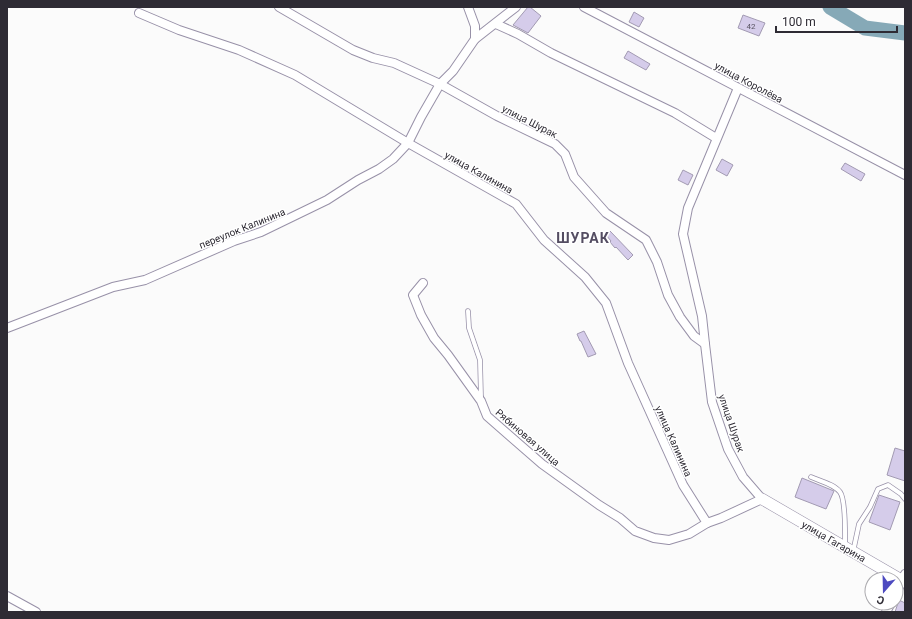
<svg xmlns="http://www.w3.org/2000/svg" width="912" height="619" viewBox="0 0 912 619" font-family="Roboto,sans-serif">
	<style>
		.lines { fill: none; stroke-linecap: round; stroke-linejoin: round }
		.river { stroke: #86a9b7; stroke-width: 15 }
		.building { fill: #d5ccea; stroke: #a29ab2 }
		.lane-casing { stroke: #9891a8; stroke-width: 5.5 }
		.street-casing { stroke: #9891a8; stroke-width: 10 }
		.secondary-casing { stroke: #9891a8; stroke-width: 12 }
		.lane { stroke: #fff; stroke-width: 4 }
		.street { stroke: #fff; stroke-width: 8 }
		.secondary { stroke: #fff; stroke-width: 11 }
		.labels { text-anchor: middle; stroke-width: 3; stroke-linejoin: round; paint-order: stroke }
		.number-label { font-size: 8px; fill: #585362 }
		.street-label { font-size: 10px; fill: #2e2b34; stroke: #fff }
		.district-label { font-size: 14px; font-weight: bold; letter-spacing: 1px; fill: #544d62; stroke: #fff }
	</style>
	<rect width="100%" height="100%" fill="#fbfbfb"/>
	<g class="lines">
		<path class="river" d="M830,7L865,28L905,33"/>
	</g>
	<g class="building">
		<path d="M528,7H530L541,16L528,33L513,25Z"/>
		<path d="M634,12L644,18L639,27L629,22Z"/>
		<path d="M743,15L765,23L759,36L738,28Z"/>
		<path d="M628,51L650,64L646,70L624,58Z"/>
		<path d="M722,159L733,165L727,176L716,170Z"/>
		<path d="M845,163L865,174L861,181L841,169Z"/>
		<path d="M683,170L693,175L688,185L678,180Z"/>
		<path d="M610,231L633,255L628,260L616,247L615,248L610,242L611,241L606,235Z"/>
		<path d="M584,331L596,354L588,357L581,341H580L577,334Z"/>
		<path d="M895,448L905,451V481L887,475Z"/>
		<path d="M802,478L834,491L826,509L795,497Z"/>
		<path d="M879,495L900,502L890,530L869,522Z"/>
		<path d="M899,600L905,603V612H895Z"/>
	</g>
	<g class="lines">
		<defs>
			<g id="lane">
				<path d="M468,311L469,328L480,360L481,398"/>
				<path d="M811,477C820,481 834,484 840,492C846,500 845,534 845,545"/>
				<path d="M853,552L859,524L870,507L878,489L888,485L901,494L905,499"/>
			</g>
			<g id="street">
				<path d="M279,7L353,50L373,58L394,63L440,84L497,116L555,144L565,154L574,177L606,213L646,240L657,262L668,295L680,317L694,336L705,344L712,402L728,449L743,477L762,499L721,518L707,523L689,534L669,540L654,538L635,531L620,518L599,505L542,464L487,416L481,401L448,355L434,338L421,315L413,295L423,283"/>
				<path d="M468,7L475,26V39L516,7"/>
				<path d="M584,7L905,175"/>
				<path d="M139,13L179,30L239,50L295,75L408,143L516,204L544,240L585,277L606,303L628,363L683,485L707,523"/>
				<path d="M496,24L518,34L551,53L675,113L716,138"/>
				<path d="M7,328L113,287L145,280L234,241L261,232L327,200L358,180L379,169L393,159L408,143L421,117L440,84L453,71L475,39"/>
				<path d="M705,344L702,316L683,234L688,208L738,88"/>
				<path d="M896,594L905,574"/>
				<path d="M7,596L36,612"/>
				<path d="M886,612L891,603"/>
			</g>
			<path id="secondary" d="M762,499L905,582"/>
		</defs>
		<use href="#lane" class="lane-casing"/>
		<use href="#street" class="street-casing"/>
		<use href="#secondary" class="secondary-casing"/>
		<use href="#lane" class="lane"/>
		<use href="#street" class="street"/>
		<use href="#secondary" class="secondary"/>
	</g>
	<g class="labels">
		<g class="number-label">
			<text x="751" y="29">42</text>
		</g>
		<g class="street-label">
			<text transform="translate(749 82) rotate(28)" y="4">улица Королёва</text>
			<text transform="translate(530 121) rotate(27)" y="4">улица Шурак</text>
			<text transform="translate(479 172) rotate(29)" y="4">улица Калинина</text>
			<text transform="translate(242 228) rotate(-22)" y="4">переулок Калинина</text>
			<text transform="translate(732 423) rotate(71)" y="4">улица Шурак</text>
			<text transform="translate(528 437) rotate(41)" y="4">Рябиновая улица</text>
			<text transform="translate(674 441) rotate(66)" y="4">улица Калинина</text>
			<text transform="translate(834 541) rotate(30)" y="4">улица Гагарина</text>
		</g>
		<g class="district-label">
			<text x="583" y="243">ШУРАК</text>
		</g>
	</g>
	<rect width="912" height="619" fill="none" stroke="#2e2b34" stroke-width="16"/>
	<g transform="translate(884 591) rotate(200)"><circle r="19" fill="#ffffff" stroke="#abaaae"/>
	<path d="M0-3L7 15L0 10L-7 15Z" fill="#4d4ac0"/>
	<text y="-6" font-size="11" font-weight="bold" text-anchor="middle" fill="#2e2b34">С</text>
	</g>
	<path d="M776 26v6h121v-6" fill="none" stroke="#2e2b34" stroke-width="2"/>
	<text x="782" y="26" font-size="12" fill="#2e2b34" stroke="#ffffff" stroke-width="3" paint-order="stroke">100 m</text>
</svg>
